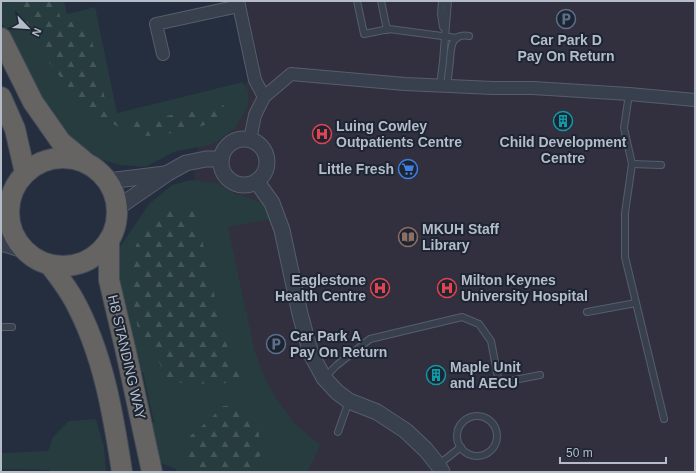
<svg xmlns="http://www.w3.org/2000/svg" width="696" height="473" viewBox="0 0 696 473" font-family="Helvetica,sans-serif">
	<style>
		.medical { fill: #32303f }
		.grass { fill: #263c3f }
		.forest { fill: url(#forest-firs) }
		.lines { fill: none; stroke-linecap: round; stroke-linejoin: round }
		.service-casing { stroke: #565e6c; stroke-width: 8 }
		.minor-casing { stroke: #565e6c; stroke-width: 14 }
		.tertiary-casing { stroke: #565e6c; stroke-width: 17 }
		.trunk-casing { stroke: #434b59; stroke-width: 22 }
		.service { stroke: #38404e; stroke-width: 6 }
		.minor { stroke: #38404e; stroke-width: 12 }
		.tertiary { stroke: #38404e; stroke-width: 15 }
		.trunk { stroke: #656462; stroke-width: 20 }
		.labels { text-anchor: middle; stroke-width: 4; stroke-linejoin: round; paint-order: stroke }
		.poi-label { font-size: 14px; font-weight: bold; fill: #b4bbc9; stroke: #1d2533; text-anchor: start }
		.street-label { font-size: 14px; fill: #b4bbc9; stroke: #1d2533 }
	</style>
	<defs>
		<pattern id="forest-firs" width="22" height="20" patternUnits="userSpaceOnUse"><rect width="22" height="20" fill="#263c3f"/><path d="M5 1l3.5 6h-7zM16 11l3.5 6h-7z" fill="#435659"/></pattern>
	</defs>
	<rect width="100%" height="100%" fill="#242e3e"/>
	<path class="medical" d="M245,1H695V472H256L191,202L200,131L227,107L260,65Z"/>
	<g class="grass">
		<path d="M1,1H64L67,14L95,7L117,113L243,82L248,91V104L242,117L234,129L211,145L176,151L145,167L120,165L99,159L81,150L51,116L1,21Z"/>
		<path d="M190,180L215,183L222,186L235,194L247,197L261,203L272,215V219L228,227L254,348L264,376L276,398L294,423L320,445L314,459L307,472H177L176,469L161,463L149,424L154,422L143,372L136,373L114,280L117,251L149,204L172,185Z"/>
		<path d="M96,419L104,447L106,472H50V470L1,469V453L48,451L53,437L69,421Z"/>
	</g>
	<g class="forest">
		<path d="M15,1H57L60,17L78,25L89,27L105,99L114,119H147L183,113L214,105H224L218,120L188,131L157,135L147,136L124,130L95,114L79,102L33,41Z"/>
		<path d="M195,208L224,338L242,382L214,384L183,383H170L159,362L140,340L129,280L136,245L161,209Z"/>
		<path d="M242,405L257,423L262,453L252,467L250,472H192L185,447L191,435L208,421L223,406Z"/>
	</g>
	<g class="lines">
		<defs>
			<g id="service">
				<path d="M357,1L364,34L389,29L457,38"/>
				<path d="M381,1L387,30"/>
				<path d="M442,1L441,14L443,27"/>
				<path d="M440,86L443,61L448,1"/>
				<path d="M447,86C448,78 449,69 450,61C451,47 451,33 469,36"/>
				<path d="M629,94L624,128L632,164L625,213V257L664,419"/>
				<path d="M632,164L661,165"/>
				<path d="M587,312L636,303"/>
				<path d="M1,327H12"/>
				<path d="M324,378L337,365L370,339L462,317L479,324L491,341L499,383L540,375"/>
				<circle cx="477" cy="436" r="20"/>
				<path d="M338,432L349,401"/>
				<path d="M438,465L461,447"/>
			</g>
			<g id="minor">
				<path d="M238,1L255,80L264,97"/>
				<path d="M163,54L156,24L239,6"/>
				<path d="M250,140L255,115L264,97L291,74L405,84L493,88H533L629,94L695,100"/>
			</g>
			<g id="tertiary">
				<circle cx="244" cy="162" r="23"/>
				<path d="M108,181L165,174"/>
				<path d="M257,182L272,203L282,230L300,314L311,354L324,378L337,392L349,401L377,412L406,431L426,450L438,465L442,472"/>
				<path d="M117,208L168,173L186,163L206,159H221"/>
				<path d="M1,213L10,206"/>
				<path d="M1,243L24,250"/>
			</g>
			<g id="trunk">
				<path d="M1,38L33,102L61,142L84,161"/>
				<path d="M1,97L15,129L25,173"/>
				<circle cx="63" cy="212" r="54"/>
				<path d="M109,240V280L126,352L152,472"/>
				<path d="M50,265C58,276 67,287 74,300C103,353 113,413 122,472"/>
			</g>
		</defs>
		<use href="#service" class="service-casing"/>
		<use href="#minor" class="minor-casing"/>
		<use href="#tertiary" class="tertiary-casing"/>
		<use href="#trunk" class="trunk-casing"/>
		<use href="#service" class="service"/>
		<use href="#minor" class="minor"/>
		<use href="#tertiary" class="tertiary"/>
		<use href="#trunk" class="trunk"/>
	</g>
	<defs>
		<symbol id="parking-ring" viewBox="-11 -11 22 22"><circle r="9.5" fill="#1d2533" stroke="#5c6f8a" stroke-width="1.5"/><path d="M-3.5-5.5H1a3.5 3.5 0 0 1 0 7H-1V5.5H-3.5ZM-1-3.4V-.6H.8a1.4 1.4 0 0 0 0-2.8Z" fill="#5c6f8a"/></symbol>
		<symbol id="building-ring" viewBox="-11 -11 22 22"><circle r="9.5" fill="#1d2533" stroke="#0f9aa8" stroke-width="1.5"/><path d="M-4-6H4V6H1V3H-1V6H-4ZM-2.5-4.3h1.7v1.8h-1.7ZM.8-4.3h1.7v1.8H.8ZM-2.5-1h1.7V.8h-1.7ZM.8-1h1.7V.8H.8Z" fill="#0f9aa8"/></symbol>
		<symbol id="hospital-ring" viewBox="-11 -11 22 22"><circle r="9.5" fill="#1d2533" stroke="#e0444e" stroke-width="1.5"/><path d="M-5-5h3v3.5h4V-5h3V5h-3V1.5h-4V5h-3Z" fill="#e0444e"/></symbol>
		<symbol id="supermarket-ring" viewBox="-11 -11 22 22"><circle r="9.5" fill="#1d2533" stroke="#3f7fe0" stroke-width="1.5"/><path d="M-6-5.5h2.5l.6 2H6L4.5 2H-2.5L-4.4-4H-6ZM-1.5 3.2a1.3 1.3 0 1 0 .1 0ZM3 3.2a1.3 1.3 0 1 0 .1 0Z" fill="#3f7fe0"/></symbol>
		<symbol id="library-ring" viewBox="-11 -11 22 22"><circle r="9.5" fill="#1d2533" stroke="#8d6e63" stroke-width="1.5"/><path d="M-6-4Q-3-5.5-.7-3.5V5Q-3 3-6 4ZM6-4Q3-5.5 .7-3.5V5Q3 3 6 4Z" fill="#8d6e63"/></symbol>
	</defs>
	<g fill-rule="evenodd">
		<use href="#parking-ring" x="555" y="8" width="22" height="22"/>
		<use href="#building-ring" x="552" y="110" width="22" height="22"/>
		<use href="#hospital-ring" x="311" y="123" width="22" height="22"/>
		<use href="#supermarket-ring" x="397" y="158" width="22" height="22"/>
		<use href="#library-ring" x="397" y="226" width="22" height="22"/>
		<use href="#hospital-ring" x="369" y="277" width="22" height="22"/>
		<use href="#hospital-ring" x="436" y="277" width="22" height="22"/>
		<use href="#parking-ring" x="265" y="333" width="22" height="22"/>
		<use href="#building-ring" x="425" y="364" width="22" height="22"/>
	</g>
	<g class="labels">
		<g class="poi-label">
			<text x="566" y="45" text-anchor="middle">Car Park D<tspan x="566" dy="16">Pay On Return</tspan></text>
			<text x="336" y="131">Luing Cowley<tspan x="336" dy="16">Outpatients Centre</tspan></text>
			<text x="563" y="147" text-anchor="middle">Child Development<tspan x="563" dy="16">Centre</tspan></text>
			<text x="394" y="174" text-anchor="end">Little Fresh</text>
			<text x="422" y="234">MKUH Staff<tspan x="422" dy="16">Library</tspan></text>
			<text x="366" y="285" text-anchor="end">Eaglestone<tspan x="366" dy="16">Health Centre</tspan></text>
			<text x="461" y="285">Milton Keynes<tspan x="461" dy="16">University Hospital</tspan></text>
			<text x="290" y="341">Car Park A<tspan x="290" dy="16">Pay On Return</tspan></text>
			<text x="450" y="372">Maple Unit<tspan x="450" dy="16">and AECU</tspan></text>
		</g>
		<g class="street-label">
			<text transform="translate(127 357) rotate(77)" y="5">H8 STANDING WAY</text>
		</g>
	</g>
	<rect width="696" height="473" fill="none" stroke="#b4bbc9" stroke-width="4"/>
	<g transform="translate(28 28) rotate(115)" stroke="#1d2533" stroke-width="3" paint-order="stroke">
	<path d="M0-3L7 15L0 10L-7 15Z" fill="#b4bbc9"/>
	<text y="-6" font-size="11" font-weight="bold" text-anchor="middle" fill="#b4bbc9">N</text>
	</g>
	<path d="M560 457v6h106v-6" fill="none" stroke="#b4bbc9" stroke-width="2"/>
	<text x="566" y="457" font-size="12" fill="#b4bbc9" stroke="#1d2533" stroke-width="3" paint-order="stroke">50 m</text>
</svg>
